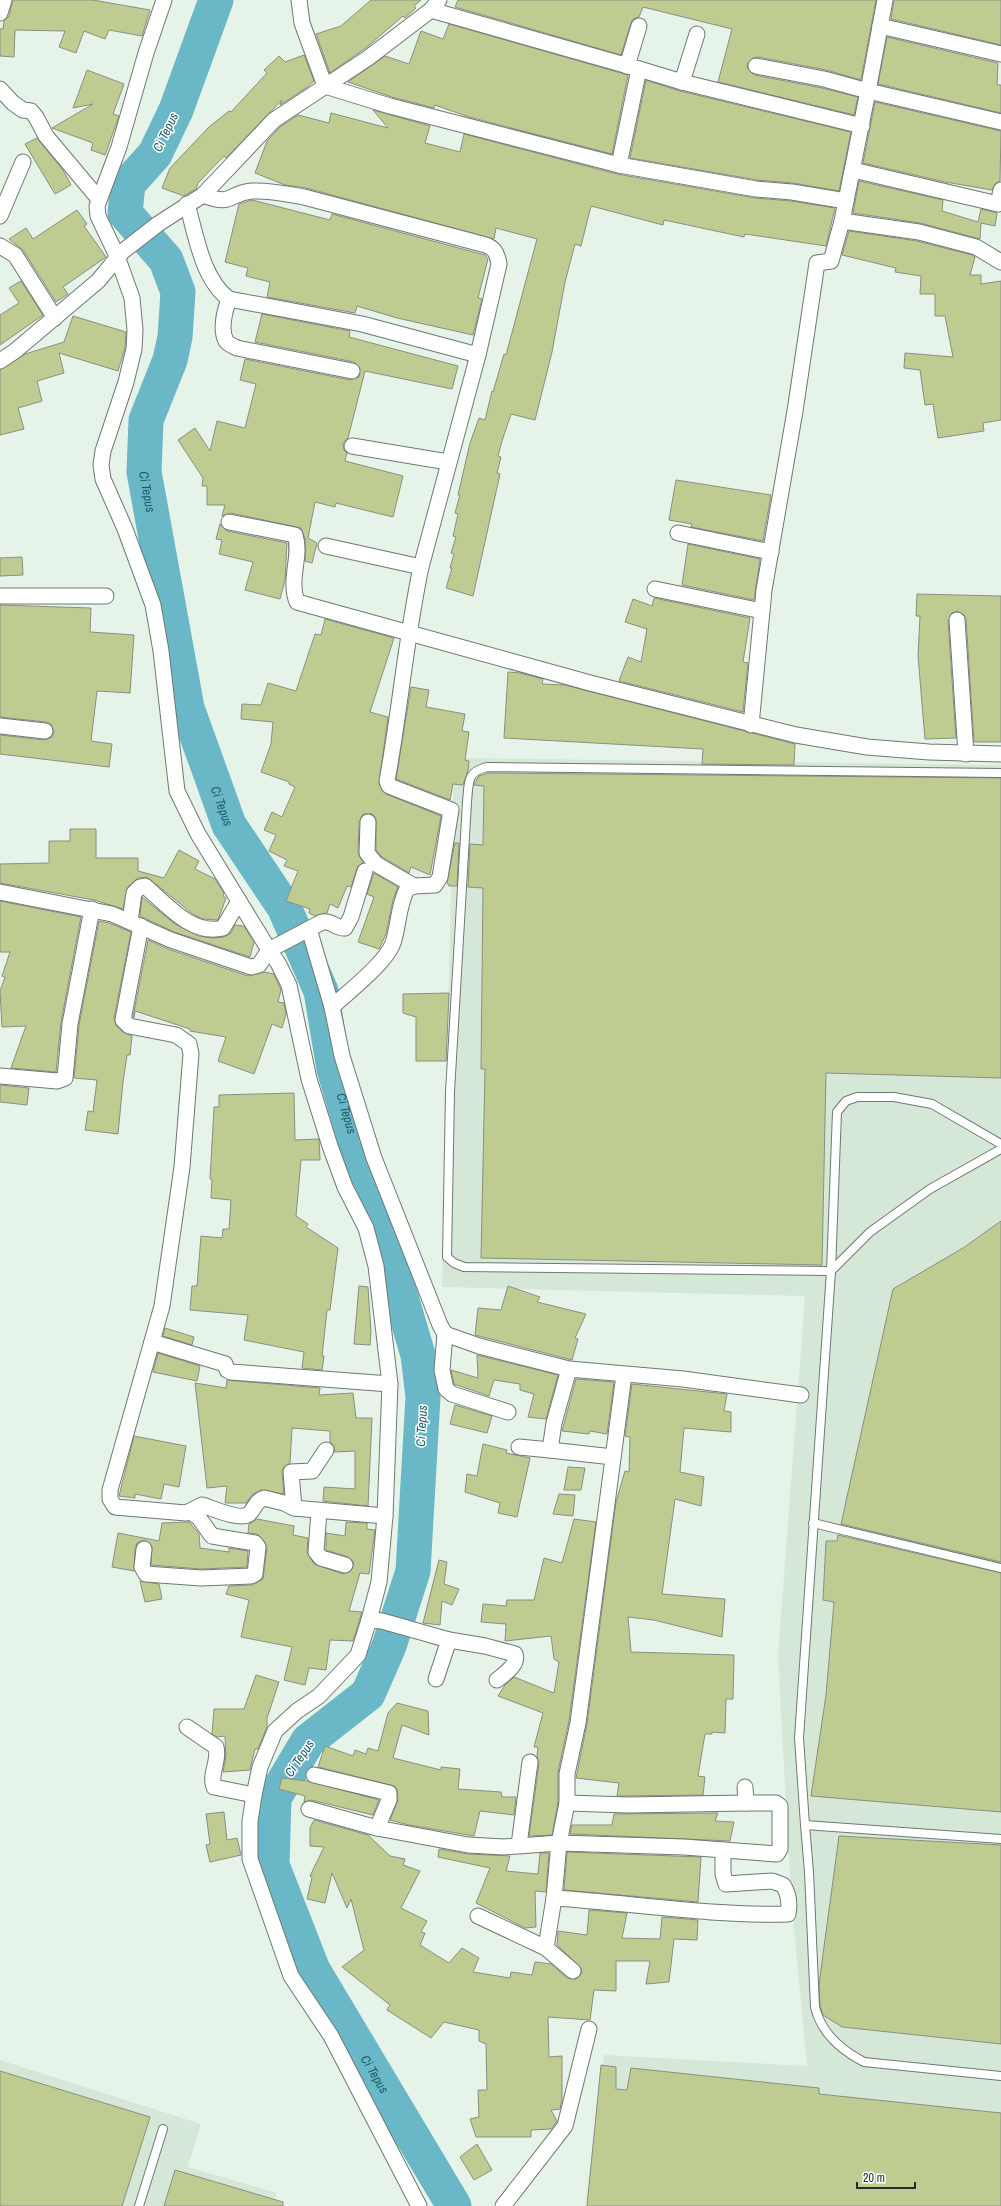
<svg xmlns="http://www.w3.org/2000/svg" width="1001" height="2206" viewBox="0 0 1001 2206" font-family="'Archivo Narrow',sans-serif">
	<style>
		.built { fill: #d5e8d8 }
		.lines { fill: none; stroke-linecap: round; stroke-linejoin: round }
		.river { stroke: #6ab8c7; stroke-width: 35 }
		.building { fill: #bfcc91; stroke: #8b8e81 }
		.service-casing { stroke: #6e796f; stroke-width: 10 }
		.minor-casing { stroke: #6e796f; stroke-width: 17 }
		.service { stroke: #fff; stroke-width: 8 }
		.minor { stroke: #fff; stroke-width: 15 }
		.labels { text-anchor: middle; stroke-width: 3; stroke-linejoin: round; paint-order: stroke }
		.water-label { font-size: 13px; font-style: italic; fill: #1c5d68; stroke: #fff }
	</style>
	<rect width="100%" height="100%" fill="#e6f3e8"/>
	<g class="built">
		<path d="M454,758L1001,765V2206H585L604,2055L807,2066L791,1896L778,1656L805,1296L442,1287Z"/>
		<path d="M0,2060L201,2124L188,2167L277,2193L272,2206H0Z"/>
	</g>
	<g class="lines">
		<path class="river" id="s1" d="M216,0L176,110L155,154L128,184L125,213L166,260L178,292L175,337L170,360L146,420L144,472L187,708L229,825L284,907L321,991L334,1069L418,1355L423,1397L413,1571L389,1646L368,1694L308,1741L274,1798L272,1865L313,1970L454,2206"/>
	</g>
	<g class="building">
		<path d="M13,0H93L150,10L142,36L109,30L105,39L84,31L76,53L59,47L65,31L15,30L14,57L0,56V29H3L4,21L9,16Z"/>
		<path d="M371,0H421L414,6L416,8L405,18L403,16L367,47L330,73L316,34L341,26Z"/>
		<path d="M458,0H876L861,80L826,70L758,57L753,58L747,64L748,69L754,75L822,88L858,97L854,115L718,82L732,29L643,7L639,17L633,19L631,23L621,55L455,7Z"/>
		<path d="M894,0H1001V45L891,19Z"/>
		<path d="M449,24L628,75L612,154L469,117L435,105L434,108L392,97L348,82L385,56L409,64L421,31L443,39Z"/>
		<path d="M887,37L998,63L997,85H1001V113L878,84Z"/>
		<path d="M304,55L314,81L306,88L280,105L282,100L226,158L224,156L198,183L196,189L184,196L162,188L170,168L209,127L229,111L231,112L267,73L264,70L279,56L285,62Z"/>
		<path d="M87,70L124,84L113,114L119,116L105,155L91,150L93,143L52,128L93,104L73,108Z"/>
		<path d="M646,80L680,91L851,132L839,191L793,183L757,180L630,158Z"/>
		<path d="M875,102L1001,131L1000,181L995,184L992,190L945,182L863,163Z"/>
		<path d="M373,110L430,126L425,143L460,152L464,134L617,174L755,198L791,201L835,208L826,246L745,234L744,237L664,220L663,225L591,206L581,246L575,244L565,282L552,352L535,420L511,414L502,441L498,456L501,457L497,473L500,474L473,596L446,588L452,568H450L454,554L451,553L456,537L453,536L458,514L455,513L460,495H458L470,443L479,418L485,420L492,391L493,392L504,354L506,355L537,239L496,228L494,239L306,188L285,185L255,173L267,141L280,127L298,115L329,123L331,113L388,128Z"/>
		<path d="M37,138L63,170L71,185L55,194L25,144Z"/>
		<path d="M859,181L943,200L942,211L978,222L981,209L997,213L995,226L981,223L980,239L920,223L853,213Z"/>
		<path d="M252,200L330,220L332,214L485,255L488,259L478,298L482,299L473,335L397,318L357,306L355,313L267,297L270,282L246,276L248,268L225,262L239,204Z"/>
		<path d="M77,210L87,224L84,226L106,257L63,287L68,294L56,302L23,250L9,239L26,228L33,239Z"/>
		<path d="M849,231L917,241L972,255L975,257L970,275H981V284L1001,281V420L983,423L984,431L938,438L933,404L925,405L920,370L904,368L905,353L953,357L945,316H935V294H920L921,276L895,272L896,268L842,255Z"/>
		<path d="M21,281L43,315L0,345V315L19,303L9,288Z"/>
		<path d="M262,314L350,331L349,337L458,366L452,389L365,371L348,438L343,444L344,450L347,453L345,461L403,476L393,517L336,503L335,507L315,502L308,538L317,543L312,563L305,561L306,541L301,528L231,513L222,516L225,505H207V486H202L203,478L178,440L195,428L210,451L217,421L245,428L256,384L240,380L245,359L350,380L359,377L360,368L354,362L255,342Z"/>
		<path d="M73,316L126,332L125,348L118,371L59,353L64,373L37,381L42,401L18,408L24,429L0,435V370L25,354L64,342Z"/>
		<path d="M676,480L771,495L763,541L691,527L692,524L669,520Z"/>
		<path d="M220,524L227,531L287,543L285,580L280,599L245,590L253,562L219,554L222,540L216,539Z"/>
		<path d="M688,544L760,559L754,600L682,585Z"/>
		<path d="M22,557L23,575L0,576V558Z"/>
		<path d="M917,594L1001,596V742H974L966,619L964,615L957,611L952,613L948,621L956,738L925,739L918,656L920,616H916Z"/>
		<path d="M654,598L750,618L743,662L748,663L743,712L619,681L628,657L641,662L647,629L625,622L633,599L652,606Z"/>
		<path d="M0,605L91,608L90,632L134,635L130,693L97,691L91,741L112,744L109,767L0,754V735L44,740L52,737L54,732L51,724L46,722L0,717Z"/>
		<path d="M325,619L394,638L370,712L388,717L379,784L386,794L441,816L430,875L411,867L409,873L382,857L376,850V818L372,814H363L359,822L358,853L363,862L357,868L351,887L347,886L338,908L330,904L327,913L315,916L309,913L310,909L286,901L298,871L284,866L287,860L269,851L276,835L264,830L272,812L282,817L295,787L289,784V782L261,772L271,744L273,722L241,719L242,704L261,705L268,683L296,691L315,634L321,635Z"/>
		<path d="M508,672L520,673L543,679L542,684L565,685L795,744L794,765L702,764L703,749L504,738Z"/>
		<path d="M411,687L429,690L426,707L465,714L462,731L469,732L465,760L469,761L468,771L463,785L453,784L450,800L396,779Z"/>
		<path d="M488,773L1001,778V1078L826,1073L822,1265L481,1258L485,1069H481L483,888L468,887L470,844L483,845L484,786L474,785L479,776Z"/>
		<path d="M70,829H96V858H138V871L164,878L179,850L199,861L195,869L215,879L224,893L223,896L226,898L218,920L203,919L194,915L147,877L138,878L128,887L123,909L94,900L0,883V864L49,863V841H70Z"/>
		<path d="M455,843H459L457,886H449L447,882Z"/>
		<path d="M374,873L398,887L393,900L386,934L379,949L358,942L374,897L367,894Z"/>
		<path d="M142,897L175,924L199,936L212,938L224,937L231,933L235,925L244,926L254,942L250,957L174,932L140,916Z"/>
		<path d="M0,901L81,917L61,1022L56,1072L11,1068L26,1026L2,1027L0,991L5,977L2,976L10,952H0Z"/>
		<path d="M99,921L109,923L131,932L114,1018L116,1026L123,1032L132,1036L130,1055H127L123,1082L118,1134L85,1130L88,1111L93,1112L97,1080L74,1078L79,1025Z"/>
		<path d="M148,940L168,949L248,976L264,972L274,974L281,990L278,1002L284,1003L286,1014L282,1028L272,1024L254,1074L218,1061L226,1037L190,1031V1029L135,1011L134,1018L133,1017Z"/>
		<path d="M449,993L446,1061H416V1017L403,1013V994Z"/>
		<path d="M0,1085L29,1088L27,1105L0,1102Z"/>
		<path d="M294,1093L295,1140L319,1139L320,1160H301L296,1216L308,1224L306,1227L338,1248L330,1310H327L322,1356H324L322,1370L302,1368L304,1352L244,1340L248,1315L190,1310L192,1286H197L201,1236L222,1238L223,1229H229L231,1200L211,1198L212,1179H210L214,1107H219V1095Z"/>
		<path d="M1001,1221V1562L841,1524L893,1289L963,1248Z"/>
		<path d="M359,1286L368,1287L371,1332L370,1345L354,1344Z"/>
		<path d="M508,1286L540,1297L537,1302L586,1314L575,1338L578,1339L572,1360L475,1335L478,1308L501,1310Z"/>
		<path d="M165,1328L194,1337L192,1345L163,1336Z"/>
		<path d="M158,1353L200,1366L197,1381L153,1372Z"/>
		<path d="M477,1355L558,1375L546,1419L528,1417L534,1394L520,1390V1384L494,1380L489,1396L454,1384L451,1370L478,1378Z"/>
		<path d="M576,1379L614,1382L607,1434L590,1431L589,1434L562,1431Z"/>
		<path d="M227,1380L320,1388L319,1395L353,1393L356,1418H372L368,1506L323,1501L324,1487L355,1489V1451L335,1452L334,1446L330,1442V1431L292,1428L290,1463L283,1468L282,1472L284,1494L261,1490L252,1495L246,1503H225L227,1486L207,1488L195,1383L226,1388Z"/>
		<path d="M632,1384L727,1394L724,1411L731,1412V1432L684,1428L680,1472L704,1477L701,1506L675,1499L662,1594L725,1599L722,1637L654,1620L628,1617L631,1652L734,1655L733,1699H726L725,1733L712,1732V1734H705L698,1776L705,1777L703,1795L617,1796L619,1783L576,1778L587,1724L616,1502L625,1471L629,1472L630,1437L625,1436Z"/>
		<path d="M455,1405L492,1416L487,1433L450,1424Z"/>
		<path d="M134,1436L186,1446L179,1487L164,1484L161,1499L135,1494V1498L119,1496Z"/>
		<path d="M483,1444L507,1450L506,1453L530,1458L517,1517L498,1513L500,1503L465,1492L467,1474L477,1476Z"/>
		<path d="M568,1467L585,1468L581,1490H564Z"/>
		<path d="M559,1494L575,1495L573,1516L553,1514Z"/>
		<path d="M257,1519L294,1526L293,1535L308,1538L307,1552L314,1564L343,1574L351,1571L354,1562L348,1557L326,1550V1533L345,1536L346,1522L367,1523V1529L375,1530L369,1574L360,1573L349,1611L362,1612L353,1641L330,1640L326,1670L309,1668L305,1685L284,1680L292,1647L241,1637L249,1600L226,1594L229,1586L252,1585L263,1579L267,1548L265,1542L257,1534L248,1533L249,1524Z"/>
		<path d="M574,1519L596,1522L569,1721L558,1772V1802L552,1835L529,1836L539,1763L537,1756L538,1747H534L543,1713L498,1696L505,1685L514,1677L554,1693L559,1662L554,1659L551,1636L505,1641L506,1624L481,1622L483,1604L506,1606L507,1600H534L544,1558L562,1563Z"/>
		<path d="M189,1522L199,1534L200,1548L229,1552V1548L248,1551L247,1567L201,1569L151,1565L152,1546L145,1540L137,1543L135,1548L134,1571L112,1567L118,1533L159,1541L162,1523Z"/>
		<path d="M838,1535L1001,1573V1812L811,1796L826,1695L834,1602L823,1600L826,1541H837Z"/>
		<path d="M439,1560L447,1562L444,1584L459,1589L452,1605L442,1601L440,1625L423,1623Z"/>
		<path d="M140,1581L159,1584L162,1599L145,1602Z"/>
		<path d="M256,1675L279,1682L267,1718V1727L258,1749H255L250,1770L223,1772L226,1757L225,1736L217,1737L212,1734L214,1709H244Z"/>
		<path d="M397,1703L428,1711L429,1735L402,1725L393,1758L441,1770V1767L460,1769L458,1789L501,1792L502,1797H516L514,1815L480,1811L474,1836L409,1825L390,1820L398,1800L397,1789L394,1786L318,1767L325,1746L353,1756L355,1750L366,1754L368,1748L378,1751L388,1713Z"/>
		<path d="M282,1778L308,1781L379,1800L373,1815L311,1800L304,1802L305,1796L279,1789Z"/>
		<path d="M224,1812L227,1840L237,1838L241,1855L210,1862L206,1845L210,1844L206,1814Z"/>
		<path d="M718,1813L715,1821L734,1822L730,1841L570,1834L572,1825H612L614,1814Z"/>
		<path d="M314,1820L368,1835L390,1856L405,1859L403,1865L420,1871L401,1908L427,1921L421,1932L425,1933L420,1945L449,1963L462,1948L479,1958L473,1972L510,1978L511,1972L532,1975L535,1962L551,1964L567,1978L576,1979L582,1973L581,1968L557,1945L558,1931L587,1935L589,1910L627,1913L622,1938L660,1939L662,1917L698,1920L697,1940L674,1939L669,1982L646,1984L650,1961H616V1991L594,1990L590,2020L548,2017L549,2057L562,2056V2099L560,2109L551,2110L557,2121L551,2129L531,2130V2137H476L470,2119L479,2117L478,2090H487L486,2044L479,2041V2030L444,2022L431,2038L387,2010L390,2005L342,1967L364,1950L351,1899L347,1908L332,1873L325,1903L307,1899L312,1877L310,1876L324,1847L310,1846V1828Z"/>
		<path d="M839,1836L1001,1845V2044L842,2027L823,2015L820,2006L819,1984Z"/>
		<path d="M439,1849L468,1854L510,1856L506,1871L538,1874L540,1853H549L546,1892L535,1891L536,1927L525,1928L476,1903L490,1868L438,1857Z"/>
		<path d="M567,1852L701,1857L698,1902L564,1890Z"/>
		<path d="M601,2065L616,2067V2089L627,2090L631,2068L819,2088V2094L1001,2113V2206H587Z"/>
		<path d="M0,2071L150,2117L122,2206H0Z"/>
		<path d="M477,2144L492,2170L474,2180L460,2157Z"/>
		<path d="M175,2170L283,2202V2206H164Z"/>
	</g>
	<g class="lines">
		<defs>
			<g id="service">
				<path d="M1001,773L487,767C466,772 469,783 467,802L450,1092L447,1257L454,1263L464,1267L831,1271L870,1232L930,1189L1001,1149"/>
				<path d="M1001,1144L932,1104L894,1097H857L846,1101L837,1112L831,1271L799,1738L805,1825L1001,1839"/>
				<path d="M813,1523L1001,1568"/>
				<path d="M805,1825L809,1872L815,2007C821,2033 841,2050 864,2062L1001,2076"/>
				<path d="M139,2206L163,2129"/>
			</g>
			<g id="minor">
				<path d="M164,0L146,53L119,147L97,206L98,216L117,256L132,298L135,330L134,349L126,382L103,451L101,465L103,479L125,529L153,605L161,651L177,791L198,834L269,950L322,922C331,920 337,929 345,928L351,917L365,871"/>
				<path d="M299,0L302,23L325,86L390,106L619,165L756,189L792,192L846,201L842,221L919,232L976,247L1001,262"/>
				<path d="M431,10L639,69L619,165"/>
				<path d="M0,13L4,0"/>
				<path d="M880,26L1001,54"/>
				<path d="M627,66L639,26"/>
				<path d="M756,66L824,79L868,91L885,0"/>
				<path d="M639,69L682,82L862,126"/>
				<path d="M682,82L697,34"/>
				<path d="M0,89L13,103L23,110L31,111L36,117L46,136L98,198"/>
				<path d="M853,170L998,204L1001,190"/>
				<path d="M203,195C234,207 227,193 252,191C270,190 287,194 304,197L482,244C494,247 497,252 499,264L478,355L421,567L326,546"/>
				<path d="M846,201L868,91L1001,122"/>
				<path d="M187,204C196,235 202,279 229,299L362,324L478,355"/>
				<path d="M0,216L23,162"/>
				<path d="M0,246L15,255L55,318"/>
				<path d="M229,299C225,310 220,329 226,341C228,344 233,346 237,348L352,371"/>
				<path d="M0,361L15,351L98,281L122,252L158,224L203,195L274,120L368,58L431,10L439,0"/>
				<path d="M352,446L448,462"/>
				<path d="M229,522L295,535C302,556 288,579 297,602L590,683L796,735L867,747L929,752L1001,754"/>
				<path d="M678,533L771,552"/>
				<path d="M655,589L762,611"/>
				<path d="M0,596H106"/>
				<path d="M957,620L966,754"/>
				<path d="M751,725L764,590L795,411L817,263L831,261L842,221"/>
				<path d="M0,726L45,731"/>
				<path d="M368,822L367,853L376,864L414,886"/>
				<path d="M0,892L112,914L171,940L251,967L259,965L269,950L278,963L289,985L309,1079L330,1146L345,1187L366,1228L376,1266L390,1384L385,1516L379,1582L369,1620L358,1655L319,1696L297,1711L275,1731L260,1767L254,1795L250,1821V1859L291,1976L331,2036L419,2206"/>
				<path d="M130,921L134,893L140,887L145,886C166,904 192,936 223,928L239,901"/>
				<path d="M141,926L123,1020L129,1026L176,1035L189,1044L191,1054L182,1167L162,1306L110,1490V1499L115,1507L186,1513L202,1505C212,1508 240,1521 249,1514C255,1509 255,1501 264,1498L284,1503L294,1508L385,1516"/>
				<path d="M309,929L332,1007L342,1056L374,1158L440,1325L445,1334L479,1346L569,1369L683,1379L801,1395"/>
				<path d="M332,1007C348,992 386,963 393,943C399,925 398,906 407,889L414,886L435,885L440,877L451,810L389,786L387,781C400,710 406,638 421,567"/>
				<path d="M0,1076L57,1081L65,1078L70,1024L92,909"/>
				<path d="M445,1334L442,1370L446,1389L452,1394L508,1412"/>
				<path d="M152,1342L225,1364L227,1370L231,1372L390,1384"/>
				<path d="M569,1369L554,1423L550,1450L613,1457"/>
				<path d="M519,1447L550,1450"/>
				<path d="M294,1508L291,1472L312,1471L326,1450"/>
				<path d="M319,1511L316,1552L321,1558L345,1565"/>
				<path d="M144,1549L142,1567L146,1574L201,1578L251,1576L255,1574L258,1547L255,1543L212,1536L199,1518L191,1512"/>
				<path d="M369,1620L382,1621L449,1640L436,1679"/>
				<path d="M449,1640L485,1646L515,1654C519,1665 504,1674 497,1680"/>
				<path d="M187,1727L216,1747C220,1760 209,1775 214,1787L254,1795"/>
				<path d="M314,1775L389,1793V1800L377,1828"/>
				<path d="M567,1803L629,1805L746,1803L745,1787"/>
				<path d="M309,1809L377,1828L468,1845L504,1847L559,1843L684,1847L777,1854L780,1849V1806L776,1803H746"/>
				<path d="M519,1845L530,1762"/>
				<path d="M554,1898C632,1903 709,1916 788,1914C790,1903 789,1894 783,1885L772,1881L726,1884L723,1874V1850"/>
				<path d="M478,1916L546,1948L573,1971"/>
				<path d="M546,1948L554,1898L559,1843L567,1803V1774L578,1723L624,1375"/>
				<path d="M503,2206L565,2126L589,2029"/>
			</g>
		</defs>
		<use href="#service" class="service-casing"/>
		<use href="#minor" class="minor-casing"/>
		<use href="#service" class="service"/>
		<use href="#minor" class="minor"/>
	</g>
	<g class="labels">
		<g class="water-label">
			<text transform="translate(165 132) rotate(-64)" y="5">Ci Tepus</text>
			<text dy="5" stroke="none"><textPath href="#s1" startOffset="537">Ci Tepus</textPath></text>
			<text dy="5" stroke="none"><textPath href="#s1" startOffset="861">Ci Tepus</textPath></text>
			<text dy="5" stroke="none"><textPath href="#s1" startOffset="1197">Ci Tepus</textPath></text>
			<text transform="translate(421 1426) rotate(-87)" y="5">Ci Tepus</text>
			<text transform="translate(299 1758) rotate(-56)" y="5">Ci Tepus</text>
			<text dy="5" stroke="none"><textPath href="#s1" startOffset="2240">Ci Tepus</textPath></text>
		</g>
	</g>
	<path d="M857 2182v6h58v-6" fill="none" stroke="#272b27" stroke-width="2"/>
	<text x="863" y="2182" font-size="12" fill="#272b27" stroke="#ffffff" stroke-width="3" paint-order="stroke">20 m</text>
</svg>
